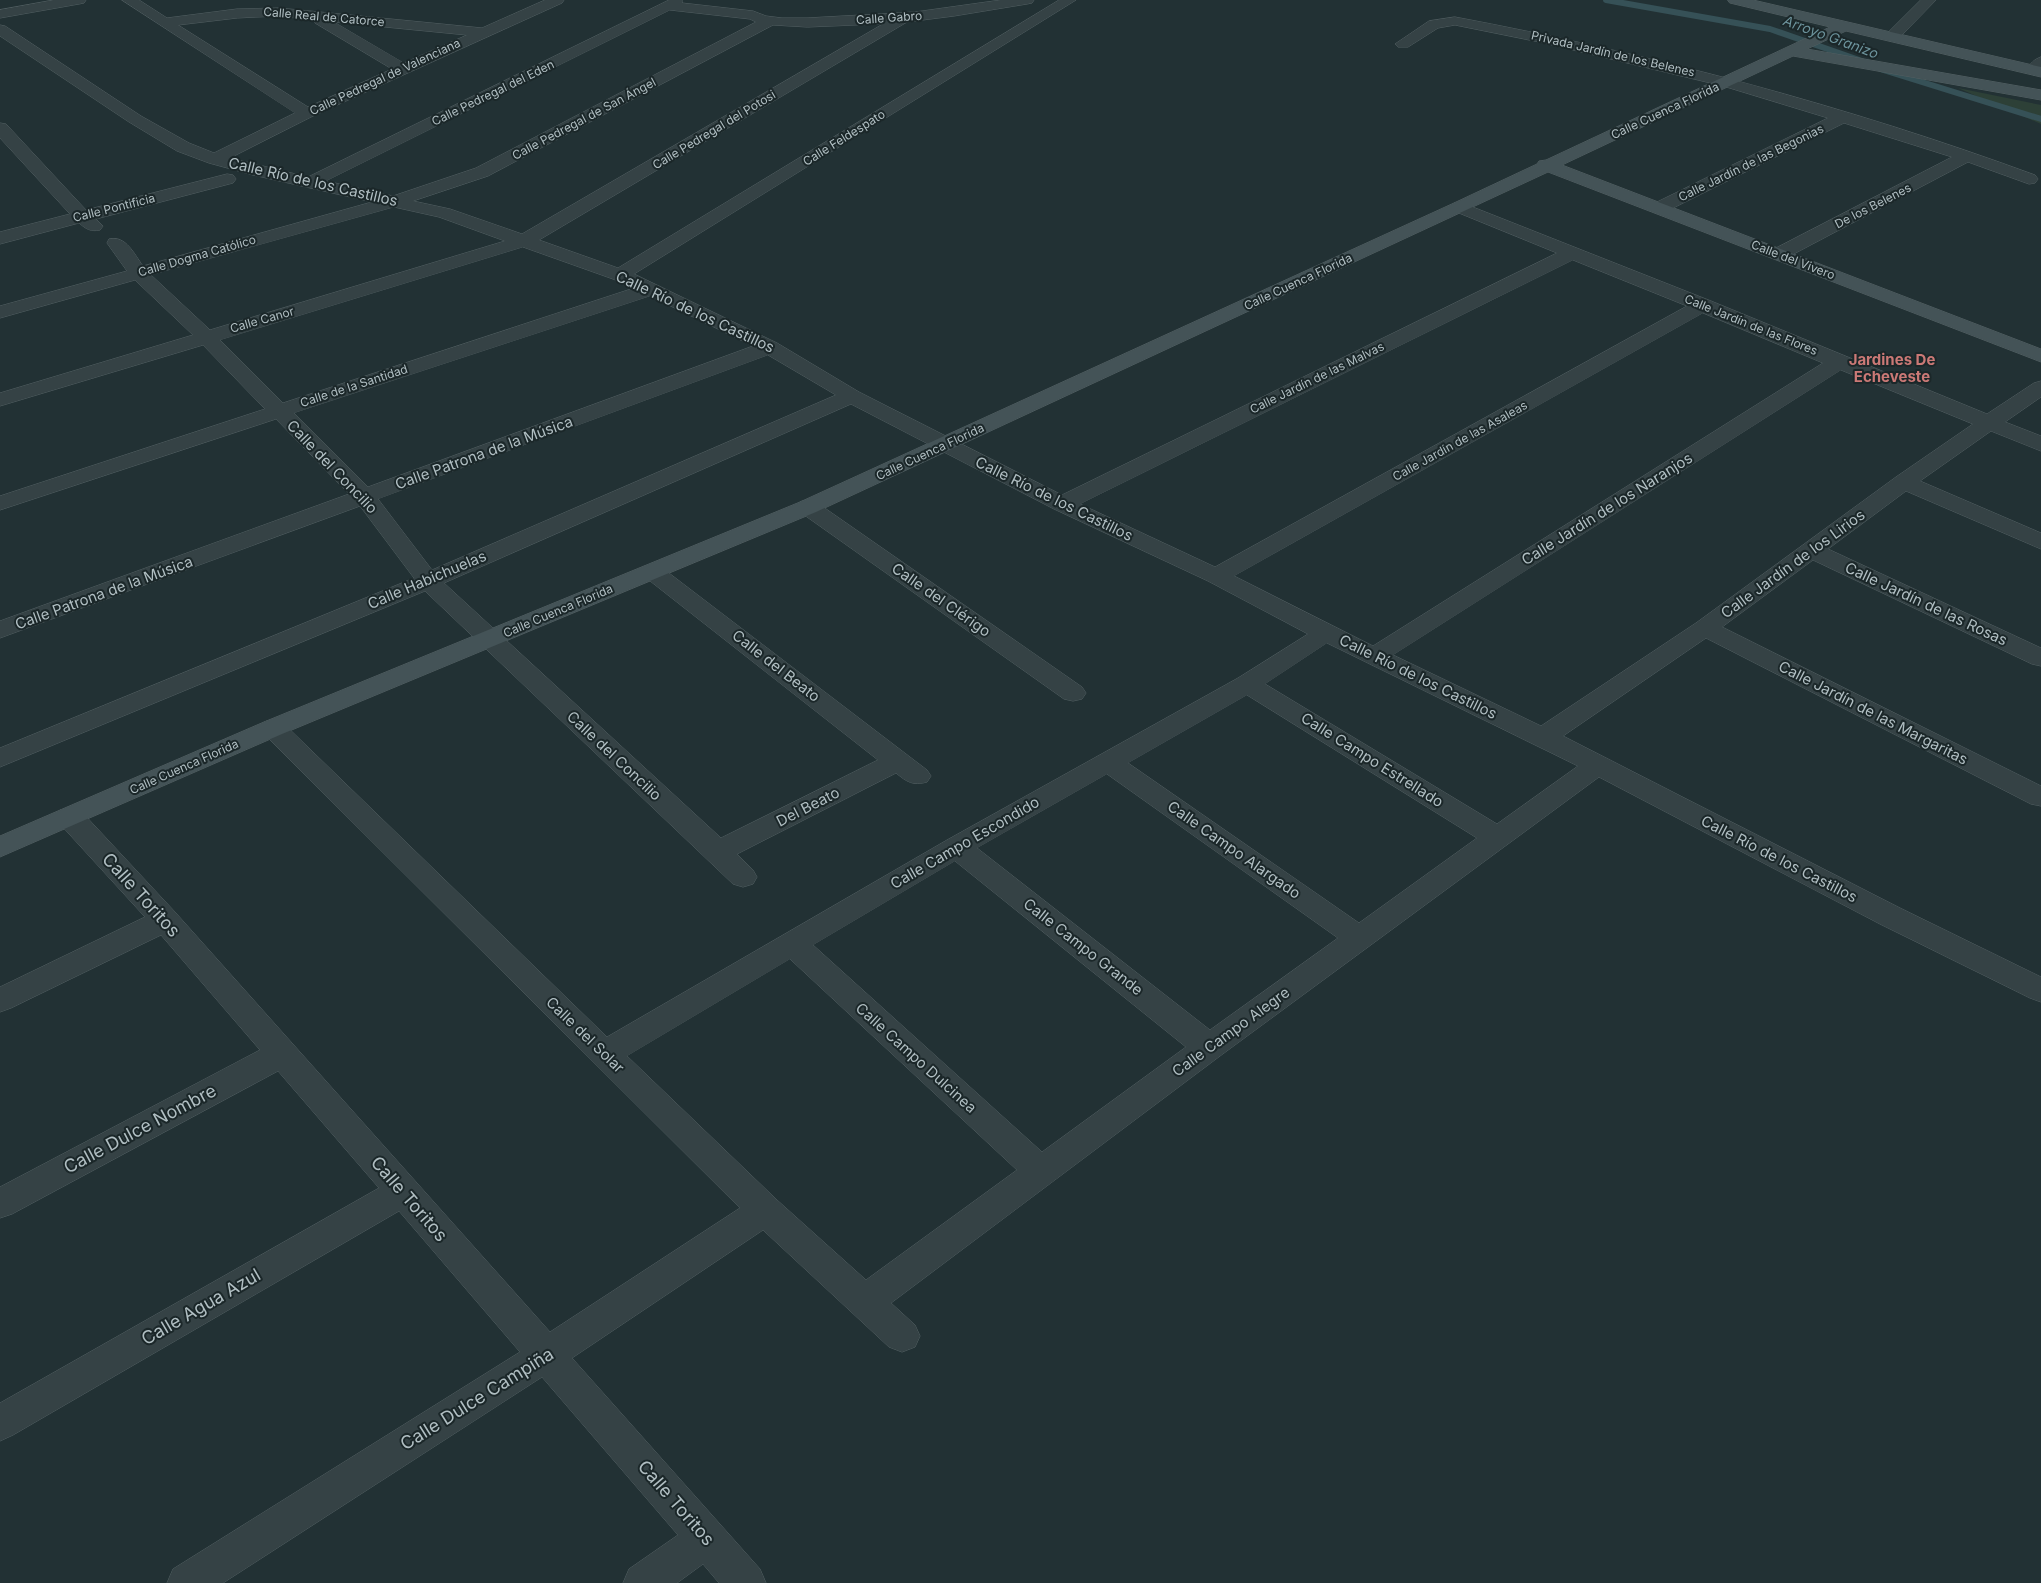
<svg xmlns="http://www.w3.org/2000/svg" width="2041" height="1583" viewBox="0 0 2041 1583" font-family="Inter,sans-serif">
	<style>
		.green { fill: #2d4037 }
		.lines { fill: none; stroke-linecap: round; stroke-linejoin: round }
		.stream { stroke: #365157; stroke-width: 6 }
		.street-casing { stroke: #536063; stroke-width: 1 }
		.secondary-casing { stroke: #536063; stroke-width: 1 }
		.street { fill: #354245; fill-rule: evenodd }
		.secondary { fill: #445357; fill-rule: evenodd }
		.labels { text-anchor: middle; stroke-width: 4; stroke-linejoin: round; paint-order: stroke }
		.far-street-label { font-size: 12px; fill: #b0bec2; stroke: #1b2729 }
		.far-water-label { font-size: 14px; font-style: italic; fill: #6d949d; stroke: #1b2729 }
		.street-label { font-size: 15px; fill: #b0bec2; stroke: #1b2729 }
		.far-quarter-label { font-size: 15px; font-weight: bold; fill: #cb7976; stroke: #1b2729 }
		.near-street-label { font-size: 18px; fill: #b0bec2; stroke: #1b2729 }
	</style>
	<rect width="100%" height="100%" fill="#223134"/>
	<path class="green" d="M1958,88L2041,105V124Z"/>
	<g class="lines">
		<g class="stream">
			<path d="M1606,0L1770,29L1862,61"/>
			<path d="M1880,69L2041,119"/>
		</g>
		<defs>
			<g id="street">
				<path d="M54,0H86L84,3L79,4L0,18V10Z"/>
				<path d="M122,0H139L167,18L237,9L279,8L482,28L545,0H564L562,3L313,116L230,158L308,177L669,0H682V3L753,11L766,16L782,18H807L915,12L1001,0H1034L1032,3L1027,4L954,16L907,22L539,240L618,268L1059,0H1076L634,274L777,343L859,392L1062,495L1557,253L1454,211L1451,207L1454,203L1460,202L1711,301L1987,414L2034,383L2041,381V397L2005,422L2041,436V451L1991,431L1920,481L2041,533V549L1906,491L1828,549L2041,648V666L2032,664L1813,560L1722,627L2041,786V806L2031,804L1706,638L1563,736L1900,908L2041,977V1002L2030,998L1880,924L1599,777L1220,1056L891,1303L915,1325L920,1336L915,1347L902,1352L889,1347L763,1230L572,1358L760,1569L766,1583H719L703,1564L677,1583H623L629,1569L678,1535L542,1377L223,1583H167L173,1569L520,1352L399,1211L13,1435L0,1441V1403L379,1188L278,1071L12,1214L0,1218V1187L260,1050L161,935L11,1008L0,1012V987L145,917L60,824L56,817L60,810L70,808L80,810L175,912L550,1332L740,1208L264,734L260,728L264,722L273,719L282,722L607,1037L947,840L1238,678L1308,634L1208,581L1054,509L851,404L444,583L721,838L878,760L645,577L641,572L645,567L653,565L661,567L927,770L931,776L927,782C913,786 907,782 896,773L737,854L753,870L757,877L753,884L743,887L733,884L425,591L0,767V748L414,578L360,506L0,638V621L349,494L276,419L0,510V496L265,409L203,345L0,406V393L193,335L135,280L0,318V306L127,271L107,243L109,239C126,235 134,254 143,266L372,202L253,175L209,163L177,151L129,122L0,36V25L5,26L141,116L189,143L214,153L295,113ZM670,10L750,19L756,22L476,168L393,196L326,181ZM279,16L313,20L315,23L392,69L308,107L178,25L237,18ZM334,22L467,35L404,63ZM883,24L522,234L450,209L413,201L488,176L773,25L807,27ZM394,207L439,217L505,241L210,330L151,275ZM523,247L613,279L634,288L283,403L220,340ZM1573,260L1687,306L1215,567L1080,504ZM650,296L753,346L368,487L294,413ZM1703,313L1823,363L1373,646L1234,576ZM768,355L836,395L432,570L378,499ZM1841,370L1973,424L1896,477L1696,623L1541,726L1393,655ZM1327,643L1578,766L1497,824L1265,684ZM1247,695L1477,838L1359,923L1128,763ZM1107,774L1338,938L1210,1030L977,848ZM955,861L1186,1047L1042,1152L813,945ZM790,959L1017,1170L866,1280L777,1200L627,1056Z"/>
				<path d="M1921,0H1936L1898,39H1888L1885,36Z"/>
				<path d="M1455,17C1652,54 1847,106 2035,175L2038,179L2035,183L2029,184L1968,162L1786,258L1779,260L1772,258L1770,254L1772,250L1952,157L1844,123L1665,212L1659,213L1653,212L1650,208L1653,204L1828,118L1723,86L1544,43L1455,25L1438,28L1408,47H1398L1395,44L1429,21Z"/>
				<path d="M2041,57V72L2034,75L2028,73L2026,70C2030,64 2034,59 2041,57Z"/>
				<path d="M0,123L6,124L86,210L227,174L233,175L236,179L233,183L96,219L103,226L100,230C91,232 86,229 79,223L0,244V232L70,214L0,138Z"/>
				<path d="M808,500L816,502L1082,687L1086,693L1082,699L1073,701L1064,699L800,512L797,507L800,502Z"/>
			</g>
			<path id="secondary" d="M1728,0H1753L2041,67V77L1846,31L1807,49L2041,90V100L1793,56L1562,165L2041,349V362L1548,172L816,512L282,734L0,857V836L264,722L800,502L1454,203L1537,164L1539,161L1546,160L1830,27L1730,3Z"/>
		</defs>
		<use href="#street" class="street-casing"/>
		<use href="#secondary" class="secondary-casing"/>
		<use href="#street" class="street"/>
		<use href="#secondary" class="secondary"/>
	</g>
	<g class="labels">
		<g class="far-street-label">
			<text transform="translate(324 17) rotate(5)" y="4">Calle Real de Catorce</text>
			<text transform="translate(889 18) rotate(-4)" y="4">Calle Gabro</text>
			<text transform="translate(1613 54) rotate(13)" y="4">Privada Jardín de los Belenes</text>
			<text transform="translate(385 77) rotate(-25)" y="4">Calle Pedregal de Valenciana</text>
			<text transform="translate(493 93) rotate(-26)" y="4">Calle Pedregal del Eden</text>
			<text transform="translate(1665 111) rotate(-25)" y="4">Calle Cuenca Florida</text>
			<text transform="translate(584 119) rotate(-28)" y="4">Calle Pedregal de San Ángel</text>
			<text transform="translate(714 130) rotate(-31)" y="4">Calle Pedregal del Potosi</text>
			<text transform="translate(844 138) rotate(-32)" y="4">Calle Feldespato</text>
			<text transform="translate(1751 163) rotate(-26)" y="4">Calle Jardín de las Begonias</text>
			<text transform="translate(1873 206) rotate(-27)" y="4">De los Belenes</text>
			<text transform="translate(114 208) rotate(-14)" y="4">Calle Pontificia</text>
			<text transform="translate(197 256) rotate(-16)" y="4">Calle Dogma Católico</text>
			<text transform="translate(1793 260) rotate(21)" y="4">Calle del Vivero</text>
			<text transform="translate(1298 282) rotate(-25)" y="4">Calle Cuenca Florida</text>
			<text transform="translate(262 320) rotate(-16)" y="4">Calle Canor</text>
			<text transform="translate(1751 325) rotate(22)" y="4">Calle Jardín de las Flores</text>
			<text transform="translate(1317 378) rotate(-26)" y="4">Calle Jardín de las Malvas</text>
			<text transform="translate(354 386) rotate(-18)" y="4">Calle de la Santidad</text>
			<text transform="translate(1460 441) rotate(-29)" y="4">Calle Jardín de las Asaleas</text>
			<text transform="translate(930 452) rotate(-25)" y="4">Calle Cuenca Florida</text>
			<text transform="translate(558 611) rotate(-23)" y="4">Calle Cuenca Florida</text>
			<text transform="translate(184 767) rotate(-24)" y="4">Calle Cuenca Florida</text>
		</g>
		<g class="far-water-label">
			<text transform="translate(1831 37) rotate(20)" y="5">Arroyo Granizo</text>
		</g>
		<g class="street-label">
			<text transform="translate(313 182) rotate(13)" y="5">Calle Río de los Castillos</text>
			<text transform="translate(695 312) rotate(25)" y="5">Calle Río de los Castillos</text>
			<text transform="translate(484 453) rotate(-20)" y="5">Calle Patrona de la Música</text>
			<text transform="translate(332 467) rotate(46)" y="5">Calle del Concilio</text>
			<text transform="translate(1054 499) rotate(26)" y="5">Calle Río de los Castillos</text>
			<text transform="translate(1607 509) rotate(-32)" y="5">Calle Jardín de los Naranjos</text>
			<text transform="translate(1793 564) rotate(-36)" y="5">Calle Jardín de los Lirios</text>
			<text transform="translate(427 580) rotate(-23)" y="5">Calle Habichuelas</text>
			<text transform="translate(104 593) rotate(-20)" y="5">Calle Patrona de la Música</text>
			<text transform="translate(941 600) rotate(35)" y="5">Calle del Clérigo</text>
			<text transform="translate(1926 604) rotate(25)" y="5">Calle Jardín de las Rosas</text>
			<text transform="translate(776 666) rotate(38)" y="5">Calle del Beato</text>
			<text transform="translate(1418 677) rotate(26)" y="5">Calle Río de los Castillos</text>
			<text transform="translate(1873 713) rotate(27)" y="5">Calle Jardín de las Margaritas</text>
			<text transform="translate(614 756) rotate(43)" y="5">Calle del Concilio</text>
			<text transform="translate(1372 760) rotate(32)" y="5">Calle Campo Estrellado</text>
			<text transform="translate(808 807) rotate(-27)" y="5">Del Beato</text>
			<text transform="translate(965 843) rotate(-30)" y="5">Calle Campo Escondido</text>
			<text transform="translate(1234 850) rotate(35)" y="5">Calle Campo Alargado</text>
			<text transform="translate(1779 859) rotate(27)" y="5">Calle Río de los Castillos</text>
			<text transform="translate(1083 947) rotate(38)" y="5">Calle Campo Grande</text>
			<text transform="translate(1231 1032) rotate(-36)" y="5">Calle Campo Alegre</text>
			<text transform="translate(585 1035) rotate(44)" y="5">Calle del Solar</text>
			<text transform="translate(916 1058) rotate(42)" y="5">Calle Campo Dulcinea</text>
		</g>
		<g class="far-quarter-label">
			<text x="1892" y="365">Jardines De<tspan x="1892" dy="17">Echeveste</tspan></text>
		</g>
		<g class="near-street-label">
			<text transform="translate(141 895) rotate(48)" y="6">Calle Toritos</text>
			<text transform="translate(140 1129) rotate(-28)" y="6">Calle Dulce Nombre</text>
			<text transform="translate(409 1199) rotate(49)" y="6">Calle Toritos</text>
			<text transform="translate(201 1307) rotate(-30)" y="6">Calle Agua Azul</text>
			<text transform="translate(477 1399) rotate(-32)" y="6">Calle Dulce Campiña</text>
			<text transform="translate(676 1503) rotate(49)" y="6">Calle Toritos</text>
		</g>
	</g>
</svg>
